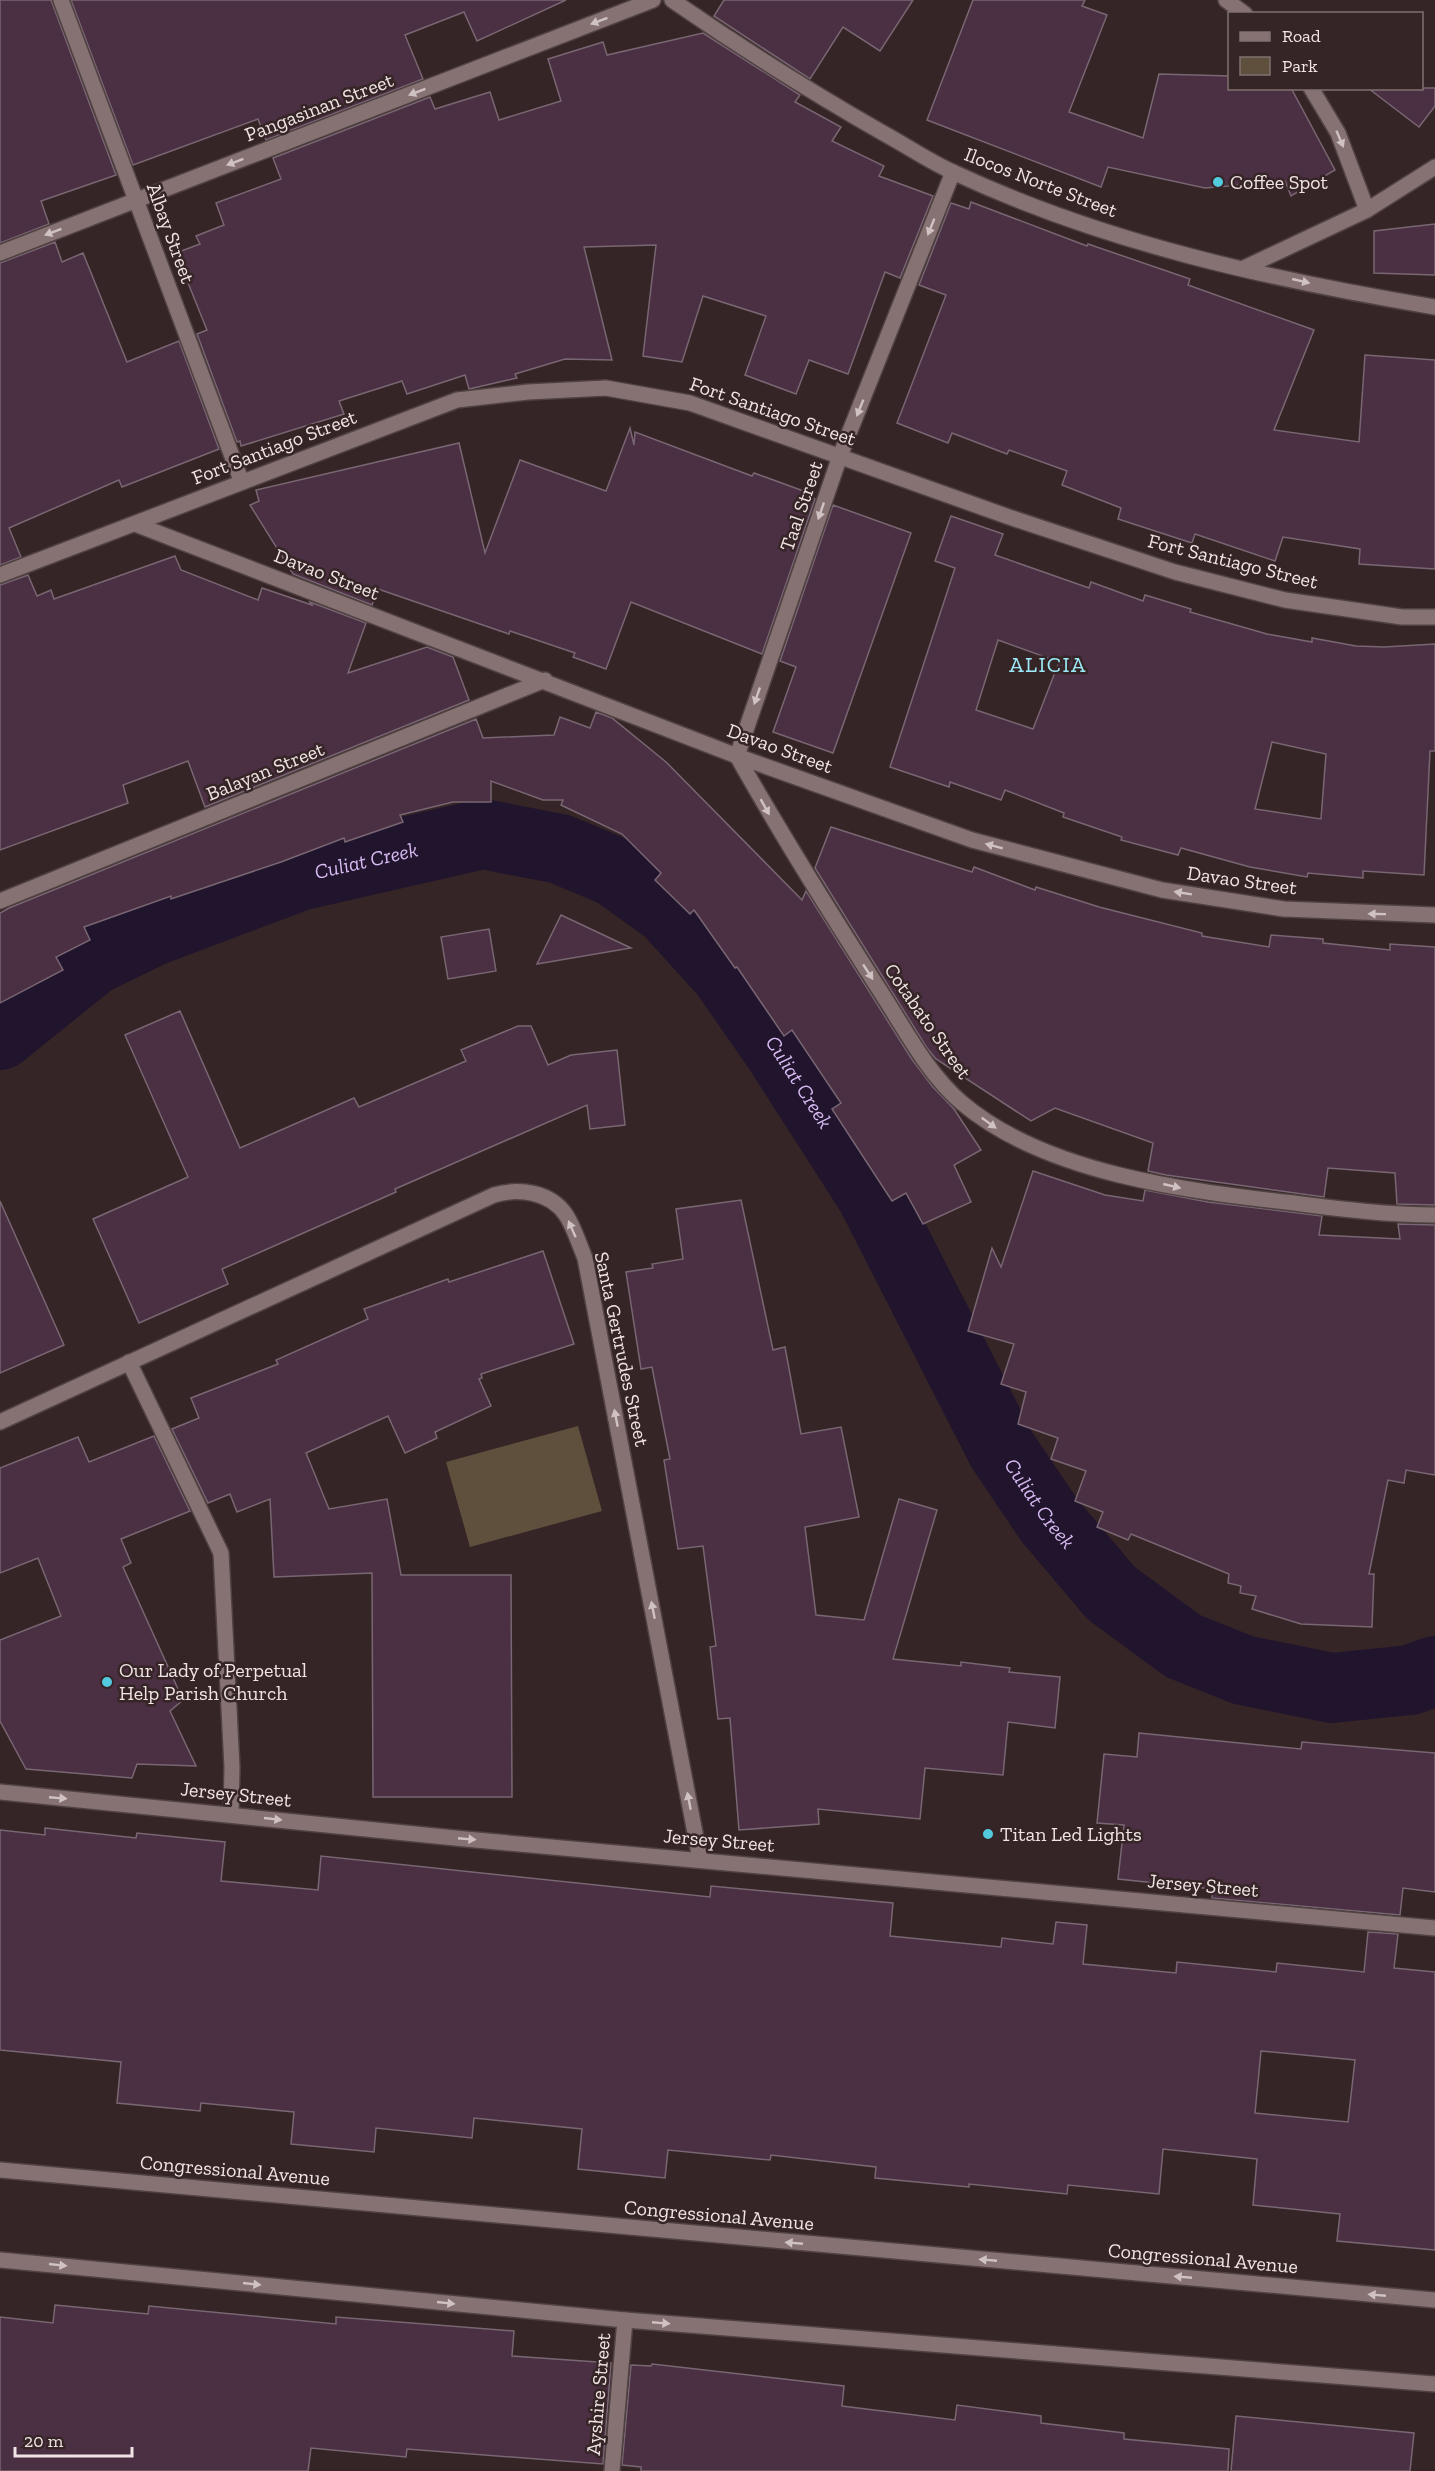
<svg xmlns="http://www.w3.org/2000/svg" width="1435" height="2471" viewBox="0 0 1435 2471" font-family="'Zilla Slab',serif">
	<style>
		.green { fill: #5e503c }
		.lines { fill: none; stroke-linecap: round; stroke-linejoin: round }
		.river { stroke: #21142d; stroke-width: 70 }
		.building { fill: #4b2f42; stroke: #786772; stroke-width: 1.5; fill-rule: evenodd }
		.service-casing { stroke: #504142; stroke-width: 18 }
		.minor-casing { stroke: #504142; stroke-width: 18 }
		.secondary-casing { stroke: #504142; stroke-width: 18 }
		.service { stroke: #867273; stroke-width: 15 }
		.minor { stroke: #867273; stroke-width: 15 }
		.secondary { stroke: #867273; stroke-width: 15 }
		.oneway { fill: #d0c2c3 }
		.poi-dot { fill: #54cade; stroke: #362526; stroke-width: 2 }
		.labels { text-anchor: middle; stroke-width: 5; stroke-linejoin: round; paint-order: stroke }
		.street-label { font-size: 20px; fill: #f0e4e5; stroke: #362526 }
		.poi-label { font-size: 20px; fill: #f0e4e5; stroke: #362526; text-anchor: start }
		.water-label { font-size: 21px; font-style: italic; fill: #d7bbf2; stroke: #362526 }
		.quarter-label { font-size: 22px; letter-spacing: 1.5px; fill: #9cebfa; stroke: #362526 }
	</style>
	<rect width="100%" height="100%" fill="#362526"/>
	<path class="green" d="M578,1426L602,1511L470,1547L446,1462Z"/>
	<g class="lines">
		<path class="river" id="s1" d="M0,1035L93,960L153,931L299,876L483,834L560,849L615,872L668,910L725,973L778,1049L871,1194L1002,1450L1050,1521L1111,1593L1183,1646L1243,1670L1332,1688L1410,1680L1435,1671"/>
	</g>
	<g class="building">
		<path d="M0,0H51L116,175L41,201L49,224L0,243Z"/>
		<path d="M71,0H566L477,41L464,12L405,35L423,79L266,140L258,119L133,165Z"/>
		<path d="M724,0H913L880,51L843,27L810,79L714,16Z"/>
		<path d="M973,0H1085L1082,6L1107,15L1069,112L1143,138L1159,74L1230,76V88H1291L1335,170L1291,196L1285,181L1205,188L1108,167L1101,187L927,120Z"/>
		<path d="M703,33L800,95L795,102L841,127L832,141L884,166L879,176L933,196L900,278L885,272L848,374L809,360L796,394L745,375L766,316L703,296L682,362L643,356L656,245L584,247L612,360L565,359L515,374L517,378L469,389L465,375L407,394L402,381L339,401L344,414L241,446L240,441L237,442L197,334L207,330L176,253L200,244L196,236L224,225L216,203L281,179L273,158L430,97L435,109L490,92L499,120L561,101L548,59L603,42L607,55Z"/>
		<path d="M1368,88H1435V106L1419,127Z"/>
		<path d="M971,202L1087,246L1088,244L1190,279L1188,285L1314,330L1274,430L1359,442L1365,355L1435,360V569L1359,564L1360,549L1283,537L1275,561L1195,534L1192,543L1118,519L1121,508L1062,485L1067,471L1009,450L1007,454L952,433L948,443L897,423L946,295L919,285L951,203L969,209Z"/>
		<path d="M1435,224V275L1374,273V231Z"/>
		<path d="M55,242L62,262L83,253L127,362L179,341L219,449L122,487L119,480L9,528L21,557L0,565V263Z"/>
		<path d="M630,428L634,445L635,432L752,476L754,473L809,493L808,496L815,499L762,654L631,602L606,669L573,657L575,653L510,631L509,634L378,589L372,605L293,574L250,505L259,501L256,490L459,443L485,553L520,460L606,491Z"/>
		<path d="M833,505L911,533L833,753L773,732L796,667L780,661Z"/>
		<path d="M951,516L1003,534L995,555L1089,588L1091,582L1143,601L1145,595L1191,609L1190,612L1267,634L1312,642V638L1356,646L1384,647L1435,644V751H1430L1424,875L1363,871V878L1308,873L1307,877L1250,867L1181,848L1178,855L1121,840L1122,837L1063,817L1064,813L1005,790L1001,800L950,782L949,787L890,767L955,568L935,561ZM998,640L1059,662L1033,729L976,710ZM1272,742L1326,754L1321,819L1255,809Z"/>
		<path d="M175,556L181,570L258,600L262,588L312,605L310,602L366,623L348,673L427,647L453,657L469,700L205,807L188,761L123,785L128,803L0,850V585L28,575L37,596L51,590L54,599Z"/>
		<path d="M596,712L612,718L666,762L802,900L806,891L911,1058L932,1086L954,1109L981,1150L954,1165L971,1202L923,1224L906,1193L892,1201L832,1109L841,1103L792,1030L784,1036L737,967L735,968L694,910L690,914L655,880L661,873L622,834L561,805L563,800H543L491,781V802H453L400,815L403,822L345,842L344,838L281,862L171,899V896L84,927L90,940L56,957L63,970L0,1003V913L9,908L476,719L483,738L554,735L560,717L590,728Z"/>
		<path d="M831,827L972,872L974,867L1035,890L1036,887L1099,907L1202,933V936L1269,947L1271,935L1323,939V943L1390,950V944L1435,947V1205L1397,1204L1395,1173L1328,1168L1324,1197L1166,1175L1148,1171L1153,1143L1055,1108L1031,1121L936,1059L927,1048L815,868Z"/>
		<path d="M561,915L631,948L537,964Z"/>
		<path d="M489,929L496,971L448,979L441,937Z"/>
		<path d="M180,1011L240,1148L354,1098L359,1107L466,1061L461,1050L518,1026H531L548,1065L571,1055L617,1050L625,1125L590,1129L587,1105L395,1189L396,1192L222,1269L228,1284L139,1323L93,1219L188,1177L125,1035Z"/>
		<path d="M1033,1171L1105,1195L1143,1201L1145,1190L1208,1202L1322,1216L1319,1235L1400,1239L1398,1224L1435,1225V1475L1406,1470L1404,1483L1388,1480L1369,1574H1374L1372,1627L1301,1624L1252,1609L1256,1596L1240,1593L1241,1586L1228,1583L1229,1574L1131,1534L1128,1540L1097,1527L1103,1512L1075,1501L1086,1471L1051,1459L1058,1438L1018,1424L1026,1392L1001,1384L1014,1344L968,1331L992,1248L1001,1267Z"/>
		<path d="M741,1200L773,1350L785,1347L801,1434L841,1427L859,1517L805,1527L816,1615L864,1620L899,1499L937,1510L893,1659L961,1666V1662L1010,1668L1009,1672L1060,1677L1055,1728L1008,1722L1003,1775L925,1768L920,1819L818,1809L819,1824L739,1830L730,1718L718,1719L710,1647L716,1646L703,1546L678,1549L664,1460L670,1459L652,1367L641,1369L626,1272L653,1268L652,1264L683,1259L676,1209Z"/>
		<path d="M0,1201L64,1345L0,1373Z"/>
		<path d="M543,1251L574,1344L481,1374L482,1378L479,1379L491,1406L435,1432L437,1438L405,1453L388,1416L306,1453L329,1509L387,1499L401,1575H511L512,1797H373L372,1573L274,1577L270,1499L237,1512L230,1494L208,1503L172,1429L199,1418L191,1398L278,1364L276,1360L368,1319L364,1309L448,1279L449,1282Z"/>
		<path d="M154,1436L190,1511L121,1539L131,1563L123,1567L183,1700L170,1711L196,1766L137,1764L132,1778L26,1769L0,1721V1640L61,1616L38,1558L0,1573V1468L78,1437L89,1462Z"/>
		<path d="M1139,1733L1301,1749L1302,1742L1435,1753V1892L1403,1888L1400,1915L1212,1898V1889L1118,1879L1124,1825L1097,1823L1104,1754L1137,1757Z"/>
		<path d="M45,1828L136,1838L137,1833L225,1842L221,1881L318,1890L321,1856L710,1897L711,1886L893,1903L890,1936L1001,1947L1002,1938L1053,1944L1056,1922L1087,1925L1083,1964L1176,1973L1177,1962L1276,1972L1277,1963L1364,1972L1368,1932L1398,1934L1394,1968L1435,1972V2250L1337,2241L1340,2214L1253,2205L1257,2159L1163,2149L1159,2194L1068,2185L1067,2194L969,2184V2187L875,2178L876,2167L771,2155L770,2160L668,2150L665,2178L578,2169L582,2129L474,2118L472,2138L376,2128L374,2152L291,2144L294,2112L201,2103L200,2111L117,2103L121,2062L0,2050V1830L45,1835ZM1261,2051L1355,2060L1348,2122L1255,2113Z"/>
		<path d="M55,2305L148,2314L149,2306L336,2324V2317L514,2331L512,2356L611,2363L603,2464L407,2449L406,2457L311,2448L308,2471H0V2317L53,2323Z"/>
		<path d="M652,2364L844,2386L842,2406L955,2420L957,2405L1041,2416V2423L1124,2433V2439L1229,2449L1228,2471H641V2467L622,2465L631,2365L651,2366Z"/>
		<path d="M1236,2416L1414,2433L1410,2471H1231Z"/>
	</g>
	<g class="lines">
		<defs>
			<g id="service">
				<path d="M61,0L241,480"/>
				<path d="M129,1362L221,1553L232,1767L231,1814"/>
				<path d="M612,2471L625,2320"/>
			</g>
			<g id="minor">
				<path d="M672,0C740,47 811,92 883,133C907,146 930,162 955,173C1105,243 1272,280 1435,307"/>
				<path d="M1226,0L1245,14"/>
				<path d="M1311,88L1338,133L1367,210"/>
				<path d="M0,253L653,0"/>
				<path d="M1244,268L1367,210L1435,167"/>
				<path d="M135,524L737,756L972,840L1162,890L1284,909L1435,915"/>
				<path d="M0,575L457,400L528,392L606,388L690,403L1009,517L1175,572L1285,600L1402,617H1435"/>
				<path d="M737,756C783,838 833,917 884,997C907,1033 929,1075 962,1103C1046,1174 1188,1191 1294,1203C1340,1209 1388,1215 1435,1215"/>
				<path d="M737,756L840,456L953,172"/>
				<path d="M0,901L545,680"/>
				<path d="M0,1422L494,1195C518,1188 550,1191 566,1215C574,1227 579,1244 585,1258L700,1859"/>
				<path d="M0,1792L465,1839L1435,1928"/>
			</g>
			<g id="secondary">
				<path d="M0,2170L1435,2300"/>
				<path d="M0,2260L625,2320L1435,2384"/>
			</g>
		</defs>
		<use href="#service" class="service-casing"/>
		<use href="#minor" class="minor-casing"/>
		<use href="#secondary" class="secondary-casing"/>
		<use href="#service" class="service"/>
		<use href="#minor" class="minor"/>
		<use href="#secondary" class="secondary"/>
	</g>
	<defs><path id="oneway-solid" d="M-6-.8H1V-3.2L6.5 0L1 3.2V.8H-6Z" transform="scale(1.5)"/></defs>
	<g class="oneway">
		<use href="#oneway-solid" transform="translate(599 21) rotate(159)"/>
		<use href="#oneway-solid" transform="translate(417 92) rotate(159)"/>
		<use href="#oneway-solid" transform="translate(1340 139) rotate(67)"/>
		<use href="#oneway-solid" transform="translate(235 162) rotate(159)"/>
		<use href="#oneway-solid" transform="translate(931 227) rotate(112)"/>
		<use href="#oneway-solid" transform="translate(53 232) rotate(159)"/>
		<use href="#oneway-solid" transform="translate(1301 281) rotate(13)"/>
		<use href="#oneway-solid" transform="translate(860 408) rotate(112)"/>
		<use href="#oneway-solid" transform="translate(821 511) rotate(109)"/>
		<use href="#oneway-solid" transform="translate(757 696) rotate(109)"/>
		<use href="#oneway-solid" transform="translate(765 807) rotate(61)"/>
		<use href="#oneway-solid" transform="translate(994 846) rotate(-165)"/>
		<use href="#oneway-solid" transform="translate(1183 893) rotate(-171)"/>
		<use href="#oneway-solid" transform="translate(1377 914) rotate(-179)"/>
		<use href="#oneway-solid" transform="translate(868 972) rotate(57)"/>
		<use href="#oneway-solid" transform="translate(989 1123) rotate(36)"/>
		<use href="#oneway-solid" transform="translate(1172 1186) rotate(13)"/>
		<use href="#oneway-solid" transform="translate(572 1229) rotate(-114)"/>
		<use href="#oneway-solid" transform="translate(616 1418) rotate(-101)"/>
		<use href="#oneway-solid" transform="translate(653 1610) rotate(-101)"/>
		<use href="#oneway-solid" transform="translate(58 1798) rotate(5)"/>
		<use href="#oneway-solid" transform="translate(689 1801) rotate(-101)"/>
		<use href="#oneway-solid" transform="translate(273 1819) rotate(6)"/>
		<use href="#oneway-solid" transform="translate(467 1839) rotate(5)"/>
		<use href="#oneway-solid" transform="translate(794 2243) rotate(-175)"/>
		<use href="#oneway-solid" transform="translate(988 2260) rotate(-175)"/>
		<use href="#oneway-solid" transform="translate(58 2265) rotate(6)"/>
		<use href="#oneway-solid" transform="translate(1183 2277) rotate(-175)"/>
		<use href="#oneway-solid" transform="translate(252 2284) rotate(6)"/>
		<use href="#oneway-solid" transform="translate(1377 2295) rotate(-175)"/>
		<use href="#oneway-solid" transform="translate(446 2303) rotate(6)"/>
		<use href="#oneway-solid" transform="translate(661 2323) rotate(5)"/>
	</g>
	<g class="poi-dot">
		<circle cx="1218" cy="182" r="6"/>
		<circle cx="107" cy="1682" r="6"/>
		<circle cx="988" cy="1834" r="6"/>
	</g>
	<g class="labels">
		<g class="street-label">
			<text transform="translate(319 107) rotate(-21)" y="7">Pangasinan Street</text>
			<text transform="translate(1041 182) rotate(21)" y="7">Ilocos Norte Street</text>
			<text transform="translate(171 233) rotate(70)" y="7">Albay Street</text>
			<text transform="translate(773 411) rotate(19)" y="7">Fort Santiago Street</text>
			<text transform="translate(274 447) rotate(-21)" y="7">Fort Santiago Street</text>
			<text transform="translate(801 506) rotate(-71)" y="7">Taal Street</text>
			<text transform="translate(1233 561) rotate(14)" y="7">Fort Santiago Street</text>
			<text transform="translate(327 574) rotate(21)" y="7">Davao Street</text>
			<text transform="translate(780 748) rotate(20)" y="7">Davao Street</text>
			<text transform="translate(265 771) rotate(-22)" y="7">Balayan Street</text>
			<text transform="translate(1242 880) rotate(8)" y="7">Davao Street</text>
			<text transform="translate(928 1021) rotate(55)" y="7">Cotabato Street</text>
			<text transform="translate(622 1349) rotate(78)" y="7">Santa Gertrudes Street</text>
			<text transform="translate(236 1794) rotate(6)" y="7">Jersey Street</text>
			<text transform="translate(719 1840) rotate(5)" y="7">Jersey Street</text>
			<text transform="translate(1203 1885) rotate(5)" y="7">Jersey Street</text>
			<text transform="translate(235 2170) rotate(5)" y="7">Congressional Avenue</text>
			<text transform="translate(719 2215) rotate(5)" y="7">Congressional Avenue</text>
			<text transform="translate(1203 2258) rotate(5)" y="7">Congressional Avenue</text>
			<text transform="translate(598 2394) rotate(-85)" y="7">Ayshire Street</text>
		</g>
		<g class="poi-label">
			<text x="1230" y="189">Coffee Spot</text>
			<text x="119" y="1677">Our Lady of Perpetual<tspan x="119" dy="23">Help Parish Church</tspan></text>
			<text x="1000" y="1841">Titan Led Lights</text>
		</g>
		<g class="water-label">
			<text dy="7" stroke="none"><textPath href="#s1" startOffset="411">Culiat Creek</textPath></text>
			<text dy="7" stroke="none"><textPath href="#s1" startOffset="951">Culiat Creek</textPath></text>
			<text dy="7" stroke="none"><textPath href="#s1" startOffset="1437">Culiat Creek</textPath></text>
		</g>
		<g class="quarter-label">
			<text x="1048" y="672">ALICIA</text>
		</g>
	</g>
	<rect x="1228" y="12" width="195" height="78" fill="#362526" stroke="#807172" stroke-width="1.5"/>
	<rect x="1240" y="32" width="30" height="9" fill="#867273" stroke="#807172" stroke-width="1.5"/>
	<text x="1282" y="42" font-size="18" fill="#f0e4e5">Road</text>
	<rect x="1240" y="57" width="30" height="18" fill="#5e503c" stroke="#807172" stroke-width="1.5"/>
	<text x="1282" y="72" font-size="18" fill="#f0e4e5">Park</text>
	<path d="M15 2447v9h117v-9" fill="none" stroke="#f0e4e5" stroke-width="3"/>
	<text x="24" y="2447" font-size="18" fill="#f0e4e5" stroke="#362526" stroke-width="4.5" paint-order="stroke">20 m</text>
</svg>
